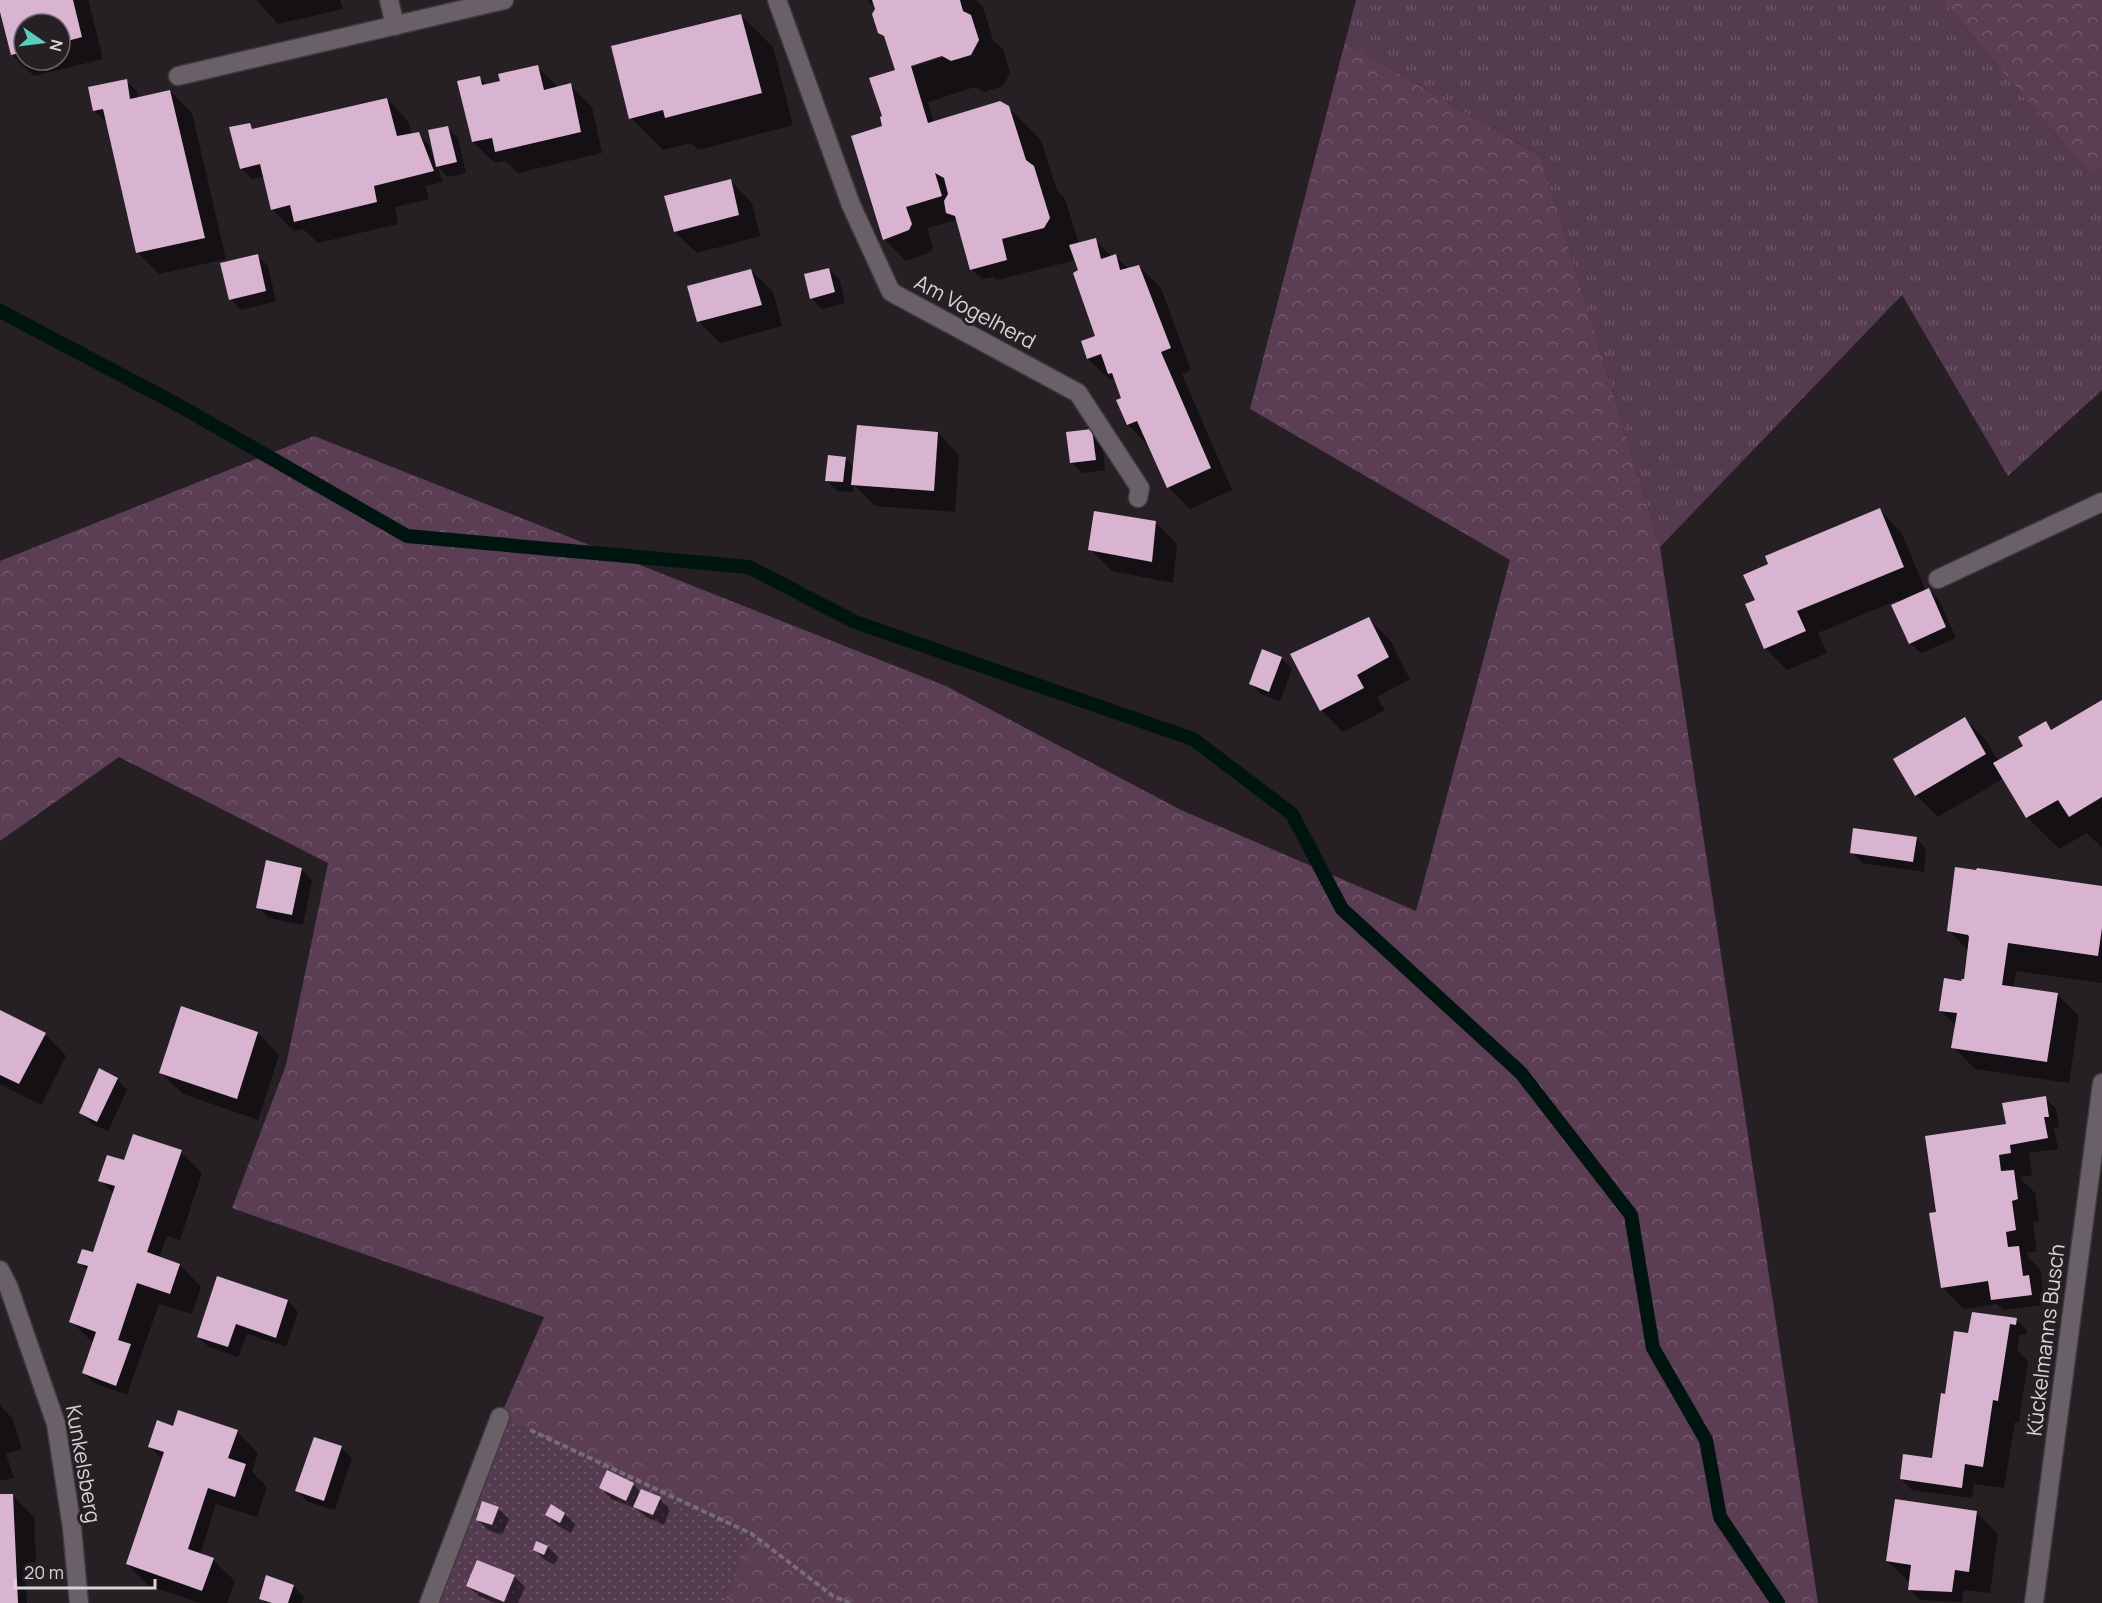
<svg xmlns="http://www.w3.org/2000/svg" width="2102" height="1603" viewBox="0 0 2102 1603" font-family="Manrope,sans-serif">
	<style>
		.grass { fill: url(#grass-tufts) }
		.forest { fill: url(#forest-crowns) }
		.garden { fill: url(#garden-dots) }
		.shadow { fill: #0007; fill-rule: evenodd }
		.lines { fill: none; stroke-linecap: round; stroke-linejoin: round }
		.stream { stroke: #001410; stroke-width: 14 }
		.building { fill: #d8b4d0 }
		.service-casing { stroke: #3f3a3e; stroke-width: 21 }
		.minor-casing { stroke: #3f3a3e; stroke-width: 21 }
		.path { stroke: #746d72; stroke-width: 4; stroke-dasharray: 6 3; stroke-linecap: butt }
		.service { stroke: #696167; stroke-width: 18 }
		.minor { stroke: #696167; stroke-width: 18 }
		.labels { text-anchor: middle; stroke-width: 6; stroke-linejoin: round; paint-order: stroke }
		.street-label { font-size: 21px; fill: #d9d4d8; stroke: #261f24 }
	</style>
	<defs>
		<pattern id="grass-tufts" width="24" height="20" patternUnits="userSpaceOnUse" patternTransform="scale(1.5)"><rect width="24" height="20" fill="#553b4f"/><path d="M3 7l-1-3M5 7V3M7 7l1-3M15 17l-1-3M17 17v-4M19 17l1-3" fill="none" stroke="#6d5668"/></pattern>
		<pattern id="forest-crowns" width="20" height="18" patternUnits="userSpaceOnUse" patternTransform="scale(1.5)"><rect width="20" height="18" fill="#5b3d54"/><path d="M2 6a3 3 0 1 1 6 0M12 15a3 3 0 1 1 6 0" fill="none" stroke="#72586c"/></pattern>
		<pattern id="garden-dots" width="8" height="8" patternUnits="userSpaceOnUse" patternTransform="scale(1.5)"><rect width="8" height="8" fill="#553b4f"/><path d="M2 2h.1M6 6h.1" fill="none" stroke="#6d5668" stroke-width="1.8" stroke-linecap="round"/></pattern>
	</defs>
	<rect width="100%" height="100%" fill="#261f24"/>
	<path class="grass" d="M1356,0H1942L2091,176L2102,167V390L2008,476L1902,295L1660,547L1541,157L1345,42Z"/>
	<g class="forest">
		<path d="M1942,0H2102V167L2091,176Z"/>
		<path d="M1345,42L1541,157L1660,547L1818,1603H724L751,1534L500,1417L544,1317L232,1208L286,1065L328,863L119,757L0,841V561L314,436L946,686L1181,810L1416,911L1510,560L1250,409Z"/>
	</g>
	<path class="garden" d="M500,1417L752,1534L724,1603H429Z"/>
	<g class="shadow">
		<path d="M0,0H88L103,59L34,76L12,55ZM24,24H60V60H24Z"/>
		<path d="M256,0H340L343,9L278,24Z"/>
		<path d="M867,0H976L983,7L993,40L1003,49L1010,73L1003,86L984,92L975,87L928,102L934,123L1008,107L1041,140L1057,191L1065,199L1079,244L1095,240L1112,257L1115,256L1129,269L1139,266L1161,288L1191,370L1182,374L1232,490L1190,509L1168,487L1149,446L1128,425L1123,399L1115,379L1110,380L1088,359L1083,342L1097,337L1076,260L997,280L993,277L982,279L971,269L958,222L956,220L927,228L933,247L931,252L906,261L884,239L882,128L897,72L887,40L879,32L876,9ZM949,52L950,55L913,67L910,65Z"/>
		<path d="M741,15L773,47L793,125L698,150L691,143L663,150L631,118Z"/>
		<path d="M537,67L559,88L570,85L592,107L602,153L518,173L506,161L495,163L473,142L479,77L488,86L502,82Z"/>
		<path d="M126,81L137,91L138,99L170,91L192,113L226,259L159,274L137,252L107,121H105L94,110Z"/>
		<path d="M387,99L408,121L412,135L418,134L429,144L434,157L448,128L458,138L466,173L448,177L437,166L443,182L425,186L429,199L395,207L398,224L318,243L303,229L294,231L272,209L264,176L252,179L241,168L250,125L255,130Z"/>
		<path d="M731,181L752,203L760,236L697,253L675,232Z"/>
		<path d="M258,256L268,266L276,301L241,310L231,299Z"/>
		<path d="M829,269L840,280L845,303L822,309L811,298Z"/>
		<path d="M751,270L773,292L782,326L720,343L698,321Z"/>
		<path d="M1092,430L1102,441L1105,470L1082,473L1071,462Z"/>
		<path d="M938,433L959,455L955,512L875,506L854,485L853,492L837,491L827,481L845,458L854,468Z"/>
		<path d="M1880,510L1901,532L1926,591L1929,590L1939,600L1956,638L1921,653L1910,643L1898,600L1818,633L1827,653L1787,670L1765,648L1757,600Z"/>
		<path d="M1156,523L1177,544L1173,583L1112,571L1090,549Z"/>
		<path d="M1369,619L1390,640L1410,679L1377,697L1385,710L1343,732L1321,710Z"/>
		<path d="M1281,658L1292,669L1280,701L1261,694L1251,683Z"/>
		<path d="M2102,702V848L2087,833L2059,849L2027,817L2004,778L1938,817L1916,795L1965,719L1986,740L1999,762L2025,747L2046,723L2053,730Z"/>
		<path d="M1916,838L1926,849L1924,872L1862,863L1852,852Z"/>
		<path d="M302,869L312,880L303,925L269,918L258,907Z"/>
		<path d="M2102,887V983L2016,971L2013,988L2057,994L2079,1016L2069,1083L1975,1069L1953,1047L1956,1026L1940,1010L1965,981L1969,951L1949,931Z"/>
		<path d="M0,1011L45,1034L66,1056L41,1105L0,1084Z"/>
		<path d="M258,1033L279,1055L258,1120L183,1094L161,1073Z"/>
		<path d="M117,1079L127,1090L108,1131L92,1124L81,1113Z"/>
		<path d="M2045,1098L2056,1109L2059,1127L2054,1128L2058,1149L2029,1153L2032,1175L2019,1177L2035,1193L2039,1221L2033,1222L2037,1251L2027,1253V1256L2040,1269L2044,1297L2041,1298V1305L2003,1310L1997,1304L1964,1309L1942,1287L1938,1213L2008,1125Z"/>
		<path d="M181,1152L202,1173L180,1240L167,1236L159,1258L180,1265L201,1287L192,1314L159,1304L127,1395L94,1383L84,1373L93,1343L71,1321L88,1271L79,1262L94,1254L114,1194L100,1180L125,1162Z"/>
		<path d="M288,1301L298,1312L286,1347L247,1334L238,1357L209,1347L198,1337Z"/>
		<path d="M2016,1319L2027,1330L2026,1335L2020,1334L2017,1350L2028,1361L2019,1422H2015L2004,1488L1974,1484L1972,1498L1912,1490L1901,1479L1934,1459L1946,1395L1970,1335Z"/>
		<path d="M0,1403L2,1408L13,1419L22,1449L6,1454L14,1478L0,1481Z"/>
		<path d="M174,1428L237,1431L258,1453L252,1472L267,1487L257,1517L216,1504L200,1555L213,1560L235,1581L227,1603H200L149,1586L127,1564L163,1460L149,1446Z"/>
		<path d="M341,1447L352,1458L335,1510L308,1502L297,1491Z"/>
		<path d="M633,1484L641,1492L660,1499L670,1509L664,1525L646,1517L637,1509L611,1499L601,1488Z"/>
		<path d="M12,1495L34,1517L36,1562L25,1563L27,1603H0V1496Z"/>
		<path d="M551,1507L565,1514L575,1524L571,1533L557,1525L547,1515Z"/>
		<path d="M498,1508L509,1519L502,1535L488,1530L477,1519Z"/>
		<path d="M1976,1512L1998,1534L1990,1593L1964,1590L1962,1602L1920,1600L1909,1589L1910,1583L1887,1561Z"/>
		<path d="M537,1543L548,1547L558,1557L555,1565L545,1560L535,1550Z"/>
		<path d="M514,1576L525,1587L518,1603H495L479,1596L468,1586Z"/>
		<path d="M293,1586L304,1597L302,1603H265L261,1598Z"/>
	</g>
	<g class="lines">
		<path class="stream" d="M0,311L180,406L407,536L749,567L855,622L1193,739L1292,814L1342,909L1521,1073L1631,1215L1653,1348L1706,1440L1720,1517L1778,1603"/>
	</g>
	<g class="building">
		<path d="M0,0H73L82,37L60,43V24H24V52L11,55L0,12Z"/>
		<path d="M872,0H960L963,11L971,15L979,40L971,55L951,61L942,56L911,66L928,123L1000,101L1009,106L1026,160L1034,166L1050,218L1044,228L1002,239L1007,260L970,270L955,216L946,213L944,201L948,194L944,178L935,173L942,196L906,207L912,224L909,230L883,240L851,136L882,126L880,117L882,116L869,78L895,70L884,36L878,33L872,14L875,9Z"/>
		<path d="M741,14L762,93L665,118L663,110L629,119L611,46Z"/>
		<path d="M538,65L544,90L571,83L581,132L495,152L492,138L472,142L457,81L480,76L482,85L500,81L498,74Z"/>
		<path d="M127,79L130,99L170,90L205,238L136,253L103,109L93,111L88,87Z"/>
		<path d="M387,98L397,136L419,132L434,171L374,186L377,202L294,222L290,205L271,210L260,164L240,169L229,127L250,123L252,129Z"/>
		<path d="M448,126L457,162L436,167L428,130Z"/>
		<path d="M731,179L739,215L674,232L664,196Z"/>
		<path d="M1096,238L1101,259L1116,254L1120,270L1139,265L1171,348L1161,352L1211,468L1167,488L1137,421L1127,425L1116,400L1121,398L1112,373L1108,374L1101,354L1087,359L1081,341L1095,336L1073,273L1078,270L1069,245Z"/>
		<path d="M258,254L266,291L229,300L220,263Z"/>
		<path d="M829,268L835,292L810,299L804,274Z"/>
		<path d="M751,269L762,305L697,322L687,286Z"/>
		<path d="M857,425L938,432L934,491L851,485Z"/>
		<path d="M1092,429L1096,460L1070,463L1066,432Z"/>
		<path d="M828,455L846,457L843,482L825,481Z"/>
		<path d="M1880,508L1904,567L1797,611L1806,631L1764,649L1745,604L1755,600L1743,575L1768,564L1765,556Z"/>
		<path d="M1094,511L1156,521L1152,562L1088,550Z"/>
		<path d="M1929,588L1946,627L1909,644L1891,605Z"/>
		<path d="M1369,617L1389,657L1357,675L1364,688L1320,711L1290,654Z"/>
		<path d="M1262,649L1282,657L1269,692L1249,684Z"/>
		<path d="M2102,700V797L2069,817L2058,800L2026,818L1993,763L2023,746L2018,737L2046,721L2051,730Z"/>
		<path d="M1965,717L1986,754L1915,796L1893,759Z"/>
		<path d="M1853,828L1917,837L1913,862L1850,853Z"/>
		<path d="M266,860L302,868L292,915L256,908Z"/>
		<path d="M1955,867L1976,870L1977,868L2102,886V928L2098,956L2008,943L2002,985L2058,993L2047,1062L1951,1048L1957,1013L1939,1011L1944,978L1962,981L1961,979H1964L1969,937L1968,935L1947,931Z"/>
		<path d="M181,1006L258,1032L237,1099L159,1073Z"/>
		<path d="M0,1010L46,1033L19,1084L0,1075Z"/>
		<path d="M99,1068L118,1078L97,1122L79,1113Z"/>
		<path d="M2046,1096L2049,1117H2044L2048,1138L2010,1145L2011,1153L1999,1155L2001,1171L2014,1170L2018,1199L2012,1201L2016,1230L2006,1232L2008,1247L2019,1246L2023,1276L2029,1275L2032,1295L1991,1300L1988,1281L1941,1288L1929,1213L1936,1212L1925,1136L2006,1124L2002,1103Z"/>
		<path d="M133,1134L182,1150L147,1252L180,1264L170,1294L137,1283L118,1340L131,1344L116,1386L82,1373L96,1332L69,1322L88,1266L77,1263L82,1249L93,1252L115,1186L98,1181L107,1155L124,1160Z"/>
		<path d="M217,1276L288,1300L276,1338L236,1324L228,1347L197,1337Z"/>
		<path d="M1972,1312L2017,1318L2016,1325L2010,1324L1998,1401L1993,1400L1983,1467L1965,1464L1962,1488L1900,1479L1903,1454L1932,1458L1941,1393L1945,1394L1954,1331L1968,1333Z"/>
		<path d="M178,1410L238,1430L228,1458L246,1464L235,1497L208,1488L188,1549L214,1558L202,1591L126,1564L164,1452L148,1447L157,1420L173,1426Z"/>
		<path d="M314,1437L342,1446L324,1501L295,1491Z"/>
		<path d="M607,1470L634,1483L626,1501L599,1488Z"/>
		<path d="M641,1489L661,1497L653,1515L633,1507Z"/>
		<path d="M0,1494H13L18,1603H0Z"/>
		<path d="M1895,1499L1977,1511L1969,1572L1955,1570L1952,1592L1908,1590L1911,1565L1886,1561Z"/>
		<path d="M482,1501L499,1507L492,1525L476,1520Z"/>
		<path d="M551,1504L565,1513L560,1523L545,1515Z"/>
		<path d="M536,1541L548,1546L544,1555L533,1550Z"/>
		<path d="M477,1560L515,1575L504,1602L466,1586Z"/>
		<path d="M266,1575L294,1585L288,1603H272L259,1599Z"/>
	</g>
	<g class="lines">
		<defs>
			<g id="service">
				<path d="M851,205L891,292L1078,393L1140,488L1138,498"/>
				<path d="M1938,579L2102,502"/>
				<path d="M429,1603L500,1417"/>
			</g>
			<g id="minor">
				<path d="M389,0L395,26"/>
				<path d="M777,0L851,205"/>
				<path d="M178,76L504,0"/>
				<path d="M0,1270L9,1288L56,1424L72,1528L79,1603"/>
				<path d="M2034,1603L2102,1083"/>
			</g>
		</defs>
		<use href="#service" class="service-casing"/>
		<use href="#minor" class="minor-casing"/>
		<path class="path" d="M530,1430L752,1534L833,1596L850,1603"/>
		<use href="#service" class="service"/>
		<use href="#minor" class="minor"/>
	</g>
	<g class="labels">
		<g class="street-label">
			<text transform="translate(975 312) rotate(28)" y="7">Am Vogelherd</text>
			<text transform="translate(2046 1340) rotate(-83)" y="7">Kückelmanns Busch</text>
			<text transform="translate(83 1464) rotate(80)" y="7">Kunkelsberg</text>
		</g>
	</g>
	<g transform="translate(42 42) rotate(104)"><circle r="28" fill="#261f24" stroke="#6e676c" stroke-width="1.5"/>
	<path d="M0-4.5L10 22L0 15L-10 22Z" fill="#59cebe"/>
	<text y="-9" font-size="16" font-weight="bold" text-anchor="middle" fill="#d9d4d8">N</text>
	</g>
	<path d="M15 1579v9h140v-9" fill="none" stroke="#d9d4d8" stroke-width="3"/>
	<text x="24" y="1579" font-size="18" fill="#d9d4d8" stroke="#261f24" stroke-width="4.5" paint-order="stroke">20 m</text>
</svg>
